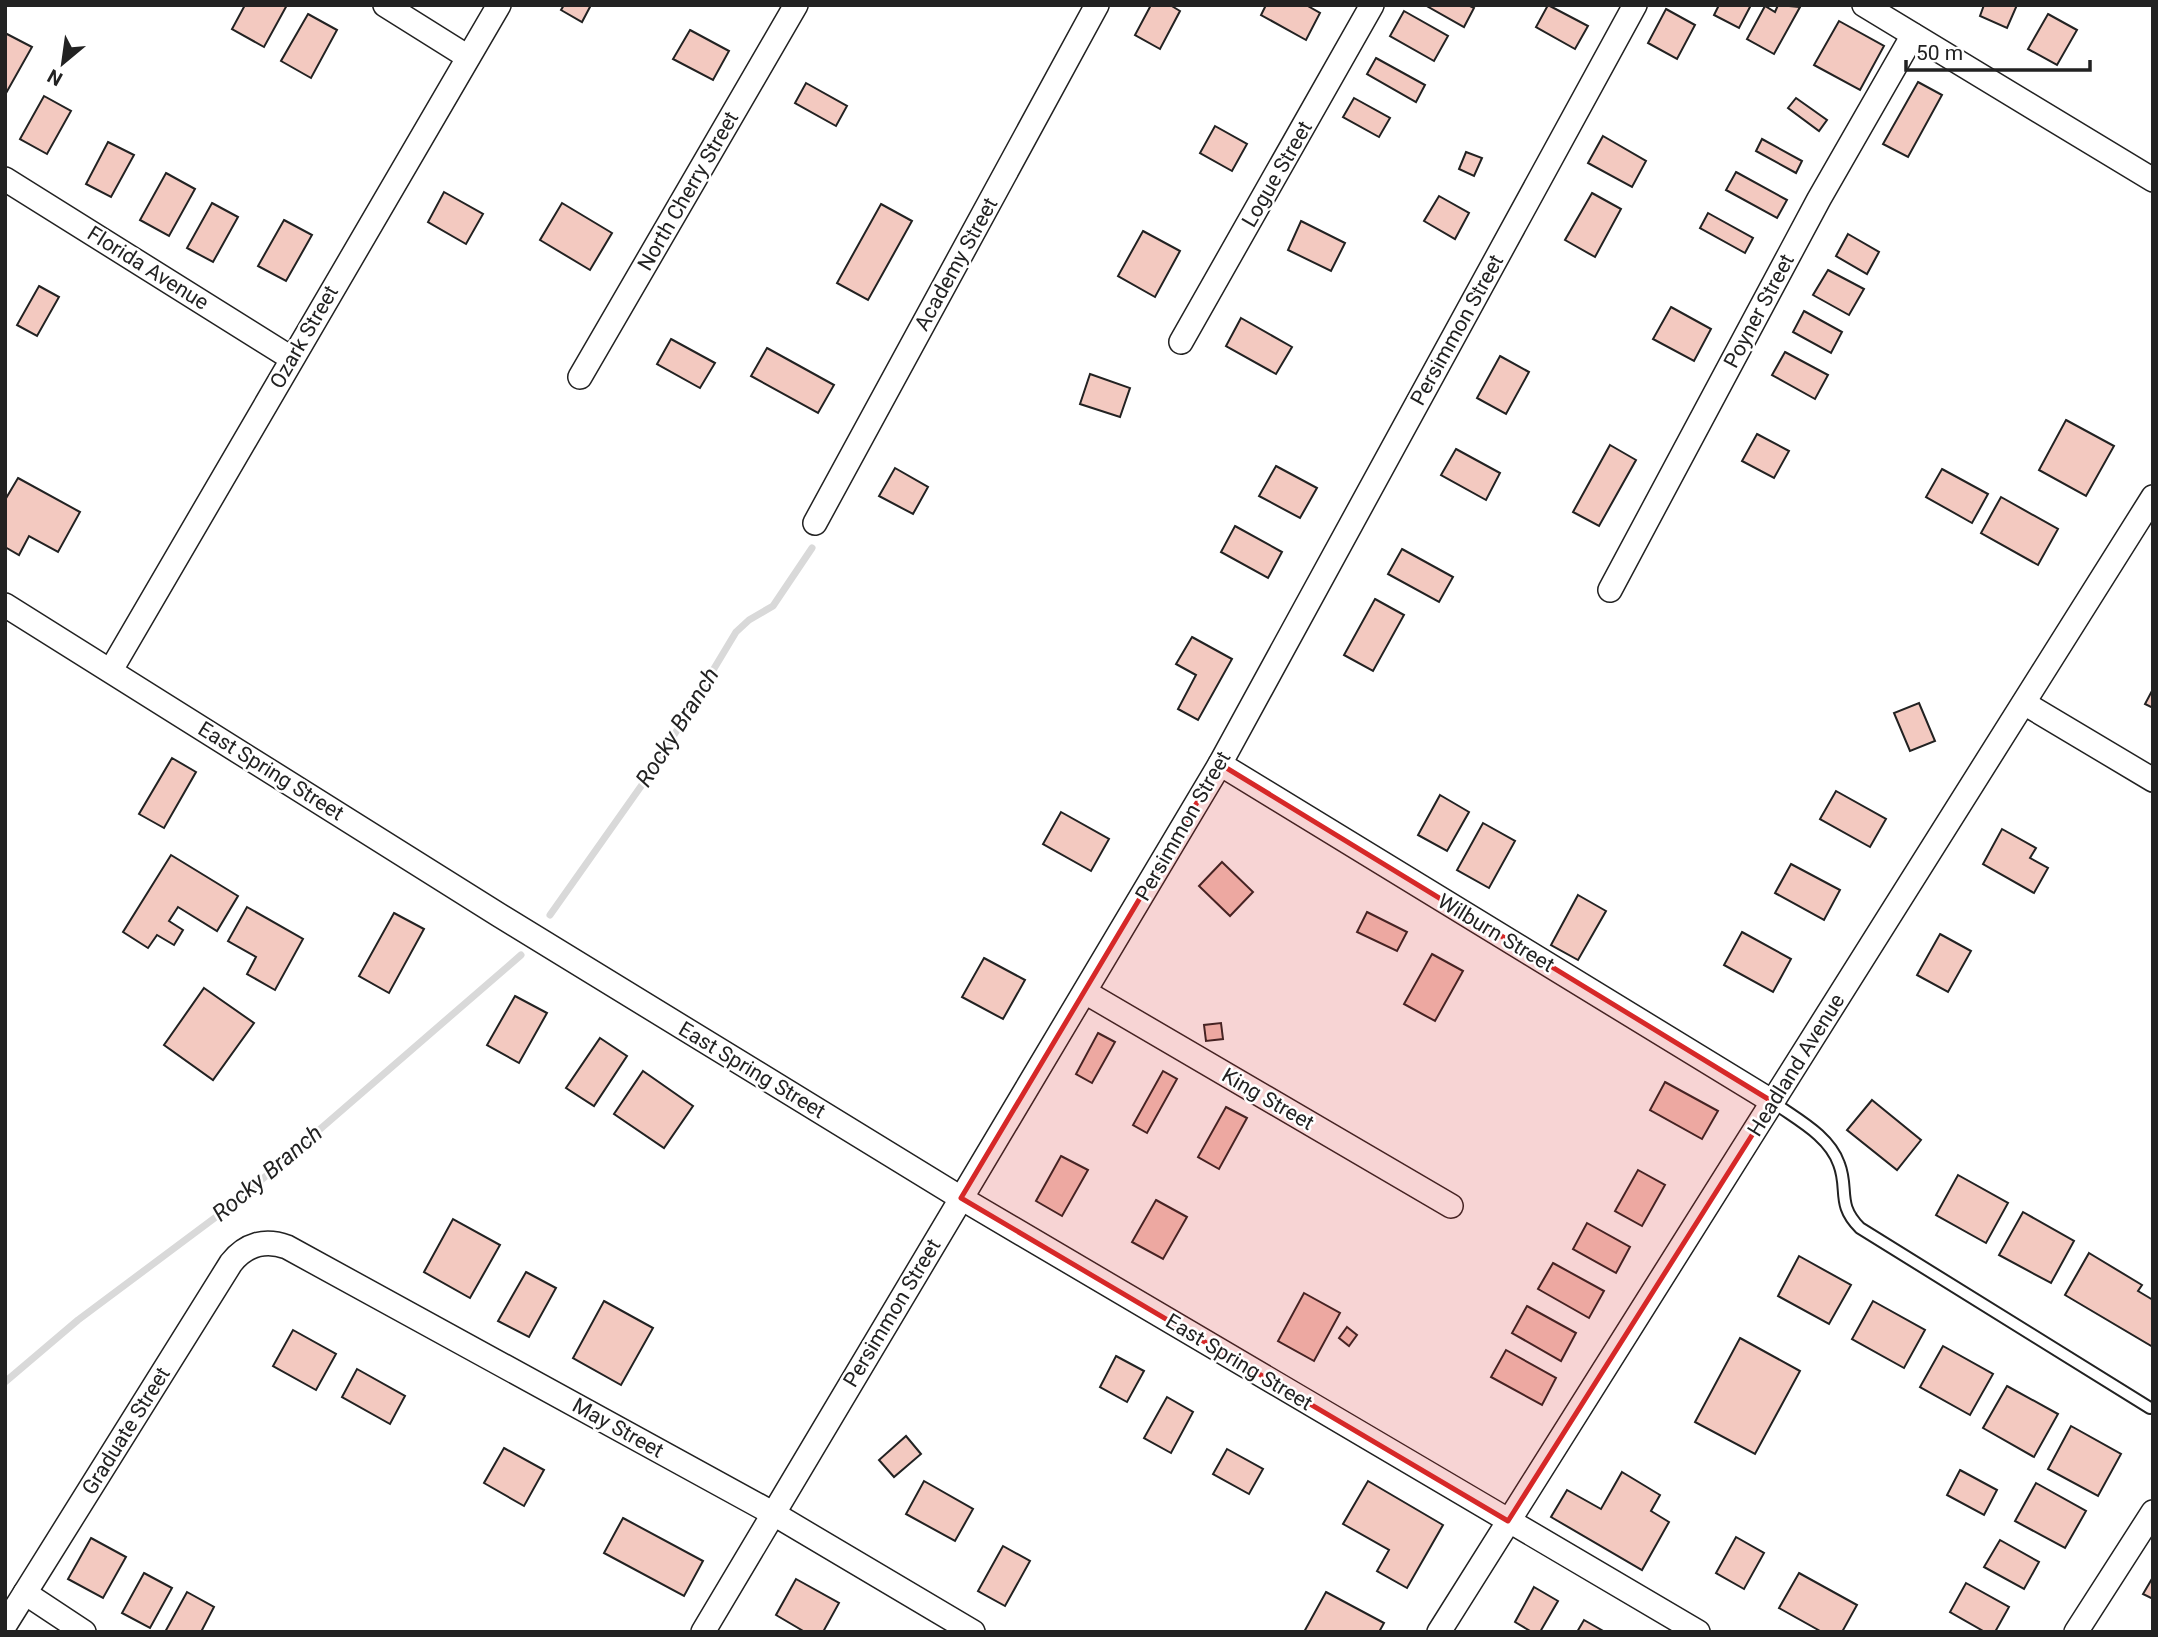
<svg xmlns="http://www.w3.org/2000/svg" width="2158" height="1637" viewBox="0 0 2158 1637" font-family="Roboto,sans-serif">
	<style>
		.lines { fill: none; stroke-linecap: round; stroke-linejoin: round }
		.stream { stroke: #d9d9d9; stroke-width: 7 }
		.building { fill: #f3c9c0; stroke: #222; stroke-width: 2 }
		.lane-casing { stroke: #222; stroke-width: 14 }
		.street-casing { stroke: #222; stroke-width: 26 }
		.lane { stroke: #fff; stroke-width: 10 }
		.street { stroke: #fff; stroke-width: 23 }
		.marked { fill: #d62828; fill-opacity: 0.2; stroke: #d62828; stroke-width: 5; stroke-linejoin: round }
		.labels { text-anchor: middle; stroke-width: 5; stroke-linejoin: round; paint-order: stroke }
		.street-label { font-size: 21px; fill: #222; stroke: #fff }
		.water-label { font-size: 23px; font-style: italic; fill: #222; stroke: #fff }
	</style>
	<rect width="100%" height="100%" fill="#fff"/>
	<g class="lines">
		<g class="stream">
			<path d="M550,915L656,765L736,632L749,620L773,606L812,548"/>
			<path d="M5,1382L78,1320L236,1202L521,955"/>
		</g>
	</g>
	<g class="building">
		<path d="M245,5H287L264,47L232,29Z"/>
		<path d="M564,5H591L582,22L561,10Z"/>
		<path d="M1151,5H1170L1180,11L1160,49L1135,35Z"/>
		<path d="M1266,5H1306L1320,13L1306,40L1261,15Z"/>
		<path d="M1425,5H1468L1474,8L1464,27Z"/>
		<path d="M1548,5L1588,26L1575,49L1536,27Z"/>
		<path d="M1719,5H1751L1739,28L1714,15Z"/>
		<path d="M1778,5L1800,7L1774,54L1747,39L1765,6L1775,12Z"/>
		<path d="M1984,5H2017L2007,28L1980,16Z"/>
		<path d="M1666,9L1695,25L1677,59L1648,43Z"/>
		<path d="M1404,11L1448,36L1434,61L1390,36Z"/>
		<path d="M308,14L337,30L311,78L281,61Z"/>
		<path d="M2048,14L2077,30L2057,65L2028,49Z"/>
		<path d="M1839,21L1884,46L1860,90L1814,65Z"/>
		<path d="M690,30L729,51L713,80L673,59Z"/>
		<path d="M5,33L32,47L5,95Z"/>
		<path d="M1376,58L1425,85L1416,102L1367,74Z"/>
		<path d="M1918,82L1942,95L1908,157L1883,144Z"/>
		<path d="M806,83L847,106L836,126L795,103Z"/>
		<path d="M44,96L71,111L47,154L20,139Z"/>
		<path d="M1354,98L1390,118L1379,137L1343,117Z"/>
		<path d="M1796,98L1827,120L1819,131L1788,108Z"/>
		<path d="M1215,126L1247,144L1232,171L1200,153Z"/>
		<path d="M1603,136L1646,161L1632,187L1588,163Z"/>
		<path d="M1762,139L1802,161L1796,173L1756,151Z"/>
		<path d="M108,142L134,155L111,197L86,184Z"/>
		<path d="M1466,152L1482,158L1474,176L1459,169Z"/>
		<path d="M1736,172L1787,200L1777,218L1726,190Z"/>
		<path d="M166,173L195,189L169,236L140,220Z"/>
		<path d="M444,192L483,214L466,244L428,222Z"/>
		<path d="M1592,193L1621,209L1595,257L1565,240Z"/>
		<path d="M1439,196L1469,213L1455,239L1424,221Z"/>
		<path d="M212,203L238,217L213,262L187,248Z"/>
		<path d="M562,203L612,233L590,270L540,240Z"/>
		<path d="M881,204L912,221L868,300L837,283Z"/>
		<path d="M1708,213L1753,238L1745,253L1700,228Z"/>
		<path d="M284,220L312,235L286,281L258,266Z"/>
		<path d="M1301,221L1345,243L1331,271L1288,250Z"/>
		<path d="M1143,231L1180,251L1155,297L1118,276Z"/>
		<path d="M1848,234L1879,252L1867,274L1836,256Z"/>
		<path d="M1828,270L1864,289L1849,315L1813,295Z"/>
		<path d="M39,286L59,297L37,336L17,325Z"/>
		<path d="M1671,307L1711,329L1694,361L1653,339Z"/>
		<path d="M1804,311L1842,332L1831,353L1793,332Z"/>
		<path d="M1241,318L1292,347L1276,374L1226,346Z"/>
		<path d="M671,339L715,363L700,388L657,364Z"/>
		<path d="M767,348L834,385L818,413L751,376Z"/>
		<path d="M1785,352L1828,375L1815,399L1772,375Z"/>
		<path d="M1500,356L1529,372L1506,414L1477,398Z"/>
		<path d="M1090,374L1130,388L1120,417L1080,404Z"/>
		<path d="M2066,420L2114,446L2086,496L2039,470Z"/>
		<path d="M1757,434L1789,451L1774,478L1742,461Z"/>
		<path d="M1610,445L1636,460L1599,526L1573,512Z"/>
		<path d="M1456,449L1500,473L1486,500L1441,475Z"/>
		<path d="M1276,466L1317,488L1300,518L1259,496Z"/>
		<path d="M895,468L928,487L913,514L879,496Z"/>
		<path d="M1942,469L1988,494L1972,523L1926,497Z"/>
		<path d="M18,478L80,512L58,552L29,536L19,555L5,547V500Z"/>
		<path d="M2001,497L2058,529L2038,565L1981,533Z"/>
		<path d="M1235,526L1282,552L1268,578L1221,552Z"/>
		<path d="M1402,549L1453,577L1439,602L1388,574Z"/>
		<path d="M1375,599L1404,615L1373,671L1344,655Z"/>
		<path d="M1192,637L1232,659L1198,720L1178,709L1196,675L1176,664Z"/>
		<path d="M2153,689V708L2145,704Z"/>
		<path d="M1919,703L1935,741L1910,751L1894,713Z"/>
		<path d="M172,758L196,772L164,828L139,814Z"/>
		<path d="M1836,791L1886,819L1870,847L1820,819Z"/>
		<path d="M1440,795L1469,812L1447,851L1418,835Z"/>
		<path d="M1061,812L1109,839L1091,871L1043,844Z"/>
		<path d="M1483,823L1515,841L1489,888L1457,870Z"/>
		<path d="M2002,829L2036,848L2030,858L2048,868L2034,893L1983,864Z"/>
		<path d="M171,855L238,896L217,931L178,907L169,921L183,930L174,945L157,935L148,948L123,932Z"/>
		<path d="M1222,862L1253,892L1230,916L1199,886Z"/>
		<path d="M1791,864L1840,890L1824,920L1775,893Z"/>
		<path d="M1578,895L1606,911L1578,960L1551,945Z"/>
		<path d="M247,907L303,939L275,990L247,974L256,957L228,941Z"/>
		<path d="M1367,912L1407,932L1397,951L1357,932Z"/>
		<path d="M394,913L424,929L389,993L359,976Z"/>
		<path d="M1742,932L1791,959L1773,992L1724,965Z"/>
		<path d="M1940,934L1971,951L1948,992L1917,975Z"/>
		<path d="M1432,954L1463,971L1435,1021L1404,1004Z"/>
		<path d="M984,958L1025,980L1003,1019L962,997Z"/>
		<path d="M204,988L254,1023L213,1080L164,1045Z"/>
		<path d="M515,996L547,1013L519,1063L487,1045Z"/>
		<path d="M1221,1023L1223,1039L1206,1041L1204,1025Z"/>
		<path d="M1098,1033L1115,1042L1092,1083L1076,1074Z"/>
		<path d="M600,1038L627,1056L594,1106L566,1088Z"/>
		<path d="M643,1071L693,1106L664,1148L614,1114Z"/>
		<path d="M1163,1071L1177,1079L1147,1133L1133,1125Z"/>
		<path d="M1665,1082L1718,1111L1702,1139L1650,1110Z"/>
		<path d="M1872,1100L1921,1140L1897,1170L1847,1130Z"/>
		<path d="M1226,1107L1247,1118L1219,1169L1198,1157Z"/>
		<path d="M1061,1156L1088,1170L1062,1216L1036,1201Z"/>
		<path d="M1638,1170L1665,1185L1642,1226L1615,1211Z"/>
		<path d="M1958,1175L2008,1203L1986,1243L1936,1215Z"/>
		<path d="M1156,1200L1187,1217L1163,1259L1132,1242Z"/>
		<path d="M2023,1212L2074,1241L2051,1283L1999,1255Z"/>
		<path d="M453,1219L500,1245L470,1298L424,1272Z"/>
		<path d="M1587,1223L1630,1247L1616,1273L1573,1249Z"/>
		<path d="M2089,1253L2142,1285L2138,1291L2153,1300V1347L2065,1295Z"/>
		<path d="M1799,1256L1851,1285L1829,1324L1778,1296Z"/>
		<path d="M1553,1263L1604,1291L1589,1318L1538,1289Z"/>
		<path d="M526,1272L556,1288L529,1337L498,1321Z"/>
		<path d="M1304,1293L1340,1313L1314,1361L1278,1341Z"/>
		<path d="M604,1301L653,1328L621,1385L573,1358Z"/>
		<path d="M1873,1301L1925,1330L1904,1368L1852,1339Z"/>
		<path d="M1527,1306L1576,1333L1561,1361L1512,1333Z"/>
		<path d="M1347,1327L1357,1335L1349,1346L1339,1338Z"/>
		<path d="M293,1330L336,1354L316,1390L273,1366Z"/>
		<path d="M1740,1338L1800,1371L1755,1454L1695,1422Z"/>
		<path d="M1943,1346L1993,1374L1970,1415L1920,1387Z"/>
		<path d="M1506,1350L1556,1378L1542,1405L1491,1377Z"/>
		<path d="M1116,1356L1144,1371L1127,1402L1100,1387Z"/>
		<path d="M357,1369L405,1396L390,1424L342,1397Z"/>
		<path d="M2007,1386L2058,1414L2034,1457L1983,1428Z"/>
		<path d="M1167,1397L1193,1412L1171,1453L1144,1438Z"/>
		<path d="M2071,1426L2121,1454L2098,1496L2048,1469Z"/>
		<path d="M906,1436L921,1454L894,1477L879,1460Z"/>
		<path d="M504,1448L544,1470L524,1506L484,1483Z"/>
		<path d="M1227,1449L1263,1469L1249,1494L1213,1474Z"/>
		<path d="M1960,1470L1997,1490L1984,1515L1947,1495Z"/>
		<path d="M1622,1472L1660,1495L1651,1511L1669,1522L1642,1570L1551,1517L1567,1490L1601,1509Z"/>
		<path d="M924,1481L973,1509L955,1541L906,1514Z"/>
		<path d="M1368,1481L1443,1525L1407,1588L1377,1571L1389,1550L1343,1524Z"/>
		<path d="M2036,1483L2086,1511L2065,1548L2015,1521Z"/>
		<path d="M623,1518L703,1561L684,1596L604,1553Z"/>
		<path d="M1736,1537L1764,1553L1744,1589L1716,1573Z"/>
		<path d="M91,1538L126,1557L103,1598L68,1579Z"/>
		<path d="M2000,1540L2039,1562L2024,1589L1984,1567Z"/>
		<path d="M1003,1546L1030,1561L1005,1606L978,1591Z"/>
		<path d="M144,1573L172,1588L150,1628L122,1613Z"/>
		<path d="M1799,1573L1857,1605L1842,1632H1822L1779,1608Z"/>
		<path d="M2153,1577V1599L2143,1594Z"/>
		<path d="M796,1579L839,1603L823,1632H805L776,1615Z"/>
		<path d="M1966,1583L2009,1607L1995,1632H1985L1950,1612Z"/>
		<path d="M1534,1587L1558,1601L1540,1632H1532L1515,1622Z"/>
		<path d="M187,1592L214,1607L201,1632H165Z"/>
		<path d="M1326,1592L1384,1623L1379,1632H1304Z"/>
		<path d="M1584,1620L1605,1632H1577Z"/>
	</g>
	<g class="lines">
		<defs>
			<path id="lane" d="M1773,1102C1796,1119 1829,1135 1839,1164C1849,1190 1836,1204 1860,1228L2150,1408"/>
			<g id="street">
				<path d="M385,5L468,57"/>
				<path d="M1864,5L2153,180"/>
				<path d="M5,179L291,358"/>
				<path d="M1181,342L1372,5"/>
				<path d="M580,377L796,5"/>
				<path d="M815,523L1097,5"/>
				<path d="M1610,590L1819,199L1913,35"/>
				<path d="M5,605L499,915L961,1198L1698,1632"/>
				<path d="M111,670L499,5"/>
				<path d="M2024,703L2153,780"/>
				<path d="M1220,764L1773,1102"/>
				<path d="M1085,992L1451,1206"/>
				<path d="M25,1593L84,1632"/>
				<path d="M5,1625L231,1263C246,1244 265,1239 287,1247L774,1514L973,1632"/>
				<path d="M703,1632L1220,764L1635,5"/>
				<path d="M1439,1632L2153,497"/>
				<path d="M2076,1632L2153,1512"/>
			</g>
		</defs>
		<use href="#lane" class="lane-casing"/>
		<use href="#street" class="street-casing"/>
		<use href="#lane" class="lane"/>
		<use href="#street" class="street"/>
	</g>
	<path class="marked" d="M1220,764L1773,1102L1508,1521L961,1198Z"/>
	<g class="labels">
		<g class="street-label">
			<text transform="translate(1277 174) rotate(-60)" y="7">Logue Street</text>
			<text transform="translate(688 191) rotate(-60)" y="7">North Cherry Street</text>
			<text transform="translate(956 264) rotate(-61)" y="7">Academy Street</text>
			<text transform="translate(148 268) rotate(32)" y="7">Florida Avenue</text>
			<text transform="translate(1759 311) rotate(-62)" y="7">Poyner Street</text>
			<text transform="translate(1457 330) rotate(-61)" y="7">Persimmon Street</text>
			<text transform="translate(304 337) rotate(-60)" y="7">Ozark Street</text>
			<text transform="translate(271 771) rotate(32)" y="7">East Spring Street</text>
			<text transform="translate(1183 826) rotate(-60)" y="7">Persimmon Street</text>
			<text transform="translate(1496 933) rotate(31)" y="7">Wilburn Street</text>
			<text transform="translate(1796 1065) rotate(-58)" y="7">Headland Avenue</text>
			<text transform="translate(752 1070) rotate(31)" y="7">East Spring Street</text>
			<text transform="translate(1268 1099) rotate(30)" y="7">King Street</text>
			<text transform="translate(892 1313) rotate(-59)" y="7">Persimmon Street</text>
			<text transform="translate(1239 1362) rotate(31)" y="7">East Spring Street</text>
			<text transform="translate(618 1428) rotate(29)" y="7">May Street</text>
			<text transform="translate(126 1431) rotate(-58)" y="7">Graduate Street</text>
		</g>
		<g class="water-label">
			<text transform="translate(677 727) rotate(-58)" y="8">Rocky Branch</text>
			<text transform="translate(267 1173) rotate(-40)" y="8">Rocky Branch</text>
		</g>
	</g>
	<rect width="2158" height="1637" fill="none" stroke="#222222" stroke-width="14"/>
	<g transform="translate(63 63) rotate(209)" stroke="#ffffff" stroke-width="5" paint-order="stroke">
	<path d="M0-5L12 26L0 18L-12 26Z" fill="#222222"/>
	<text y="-10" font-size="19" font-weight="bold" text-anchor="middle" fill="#222222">N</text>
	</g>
	<path d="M1906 60v10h184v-10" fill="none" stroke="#222222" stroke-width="3.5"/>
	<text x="1916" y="60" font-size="21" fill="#222222" stroke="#ffffff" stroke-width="5" paint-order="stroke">50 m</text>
</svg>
